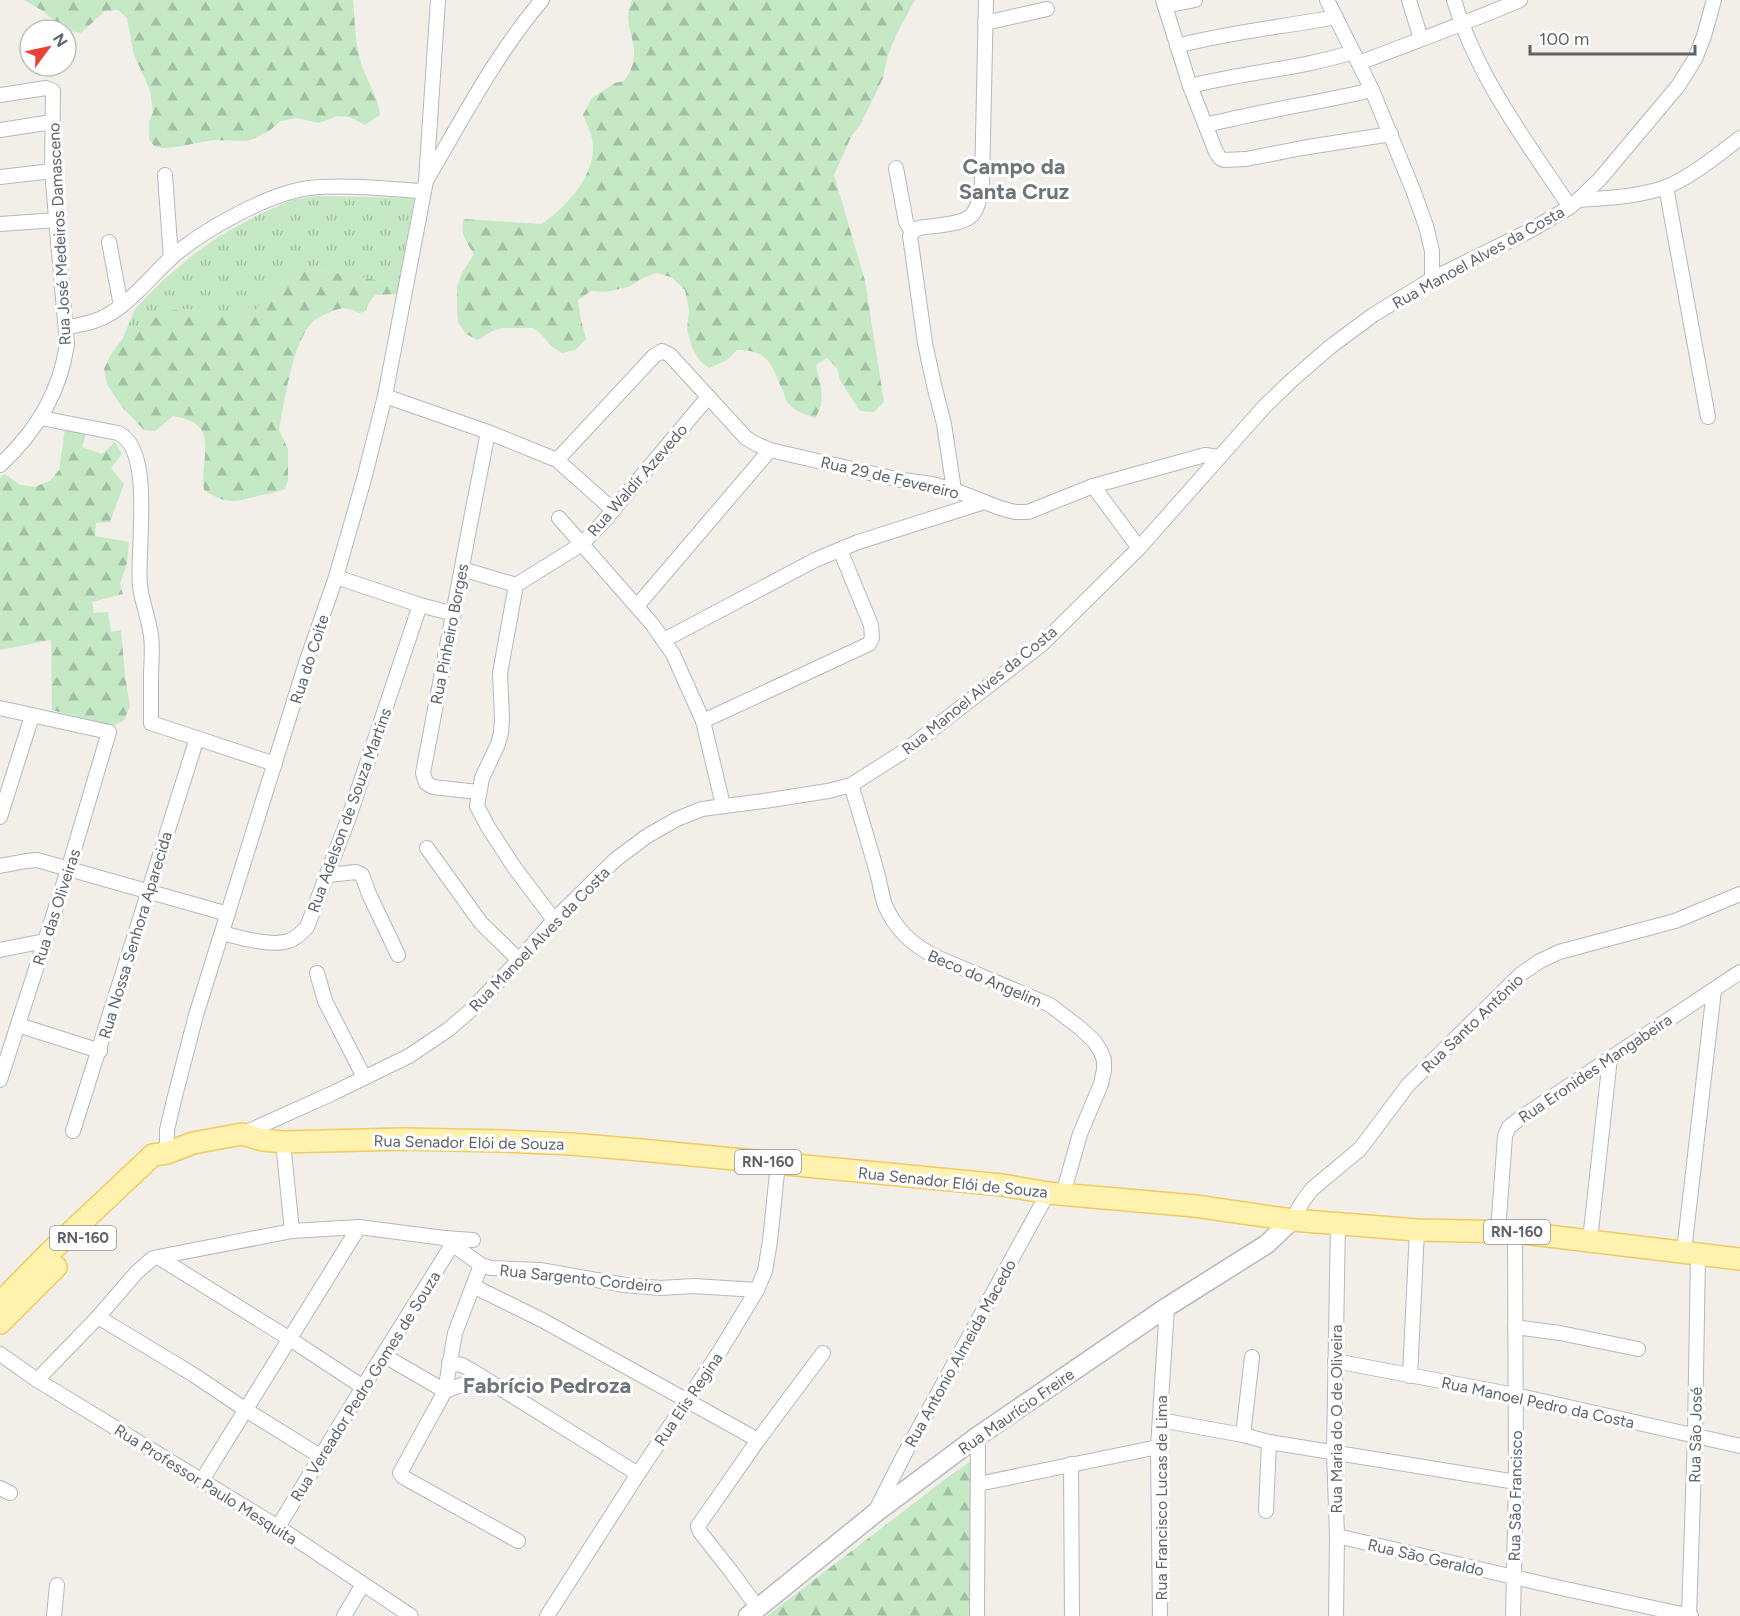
<svg xmlns="http://www.w3.org/2000/svg" width="1740" height="1616" viewBox="0 0 1740 1616" font-family="Figtree,sans-serif">
	<style>
		.grass { fill: url(#grass-tufts) }
		.forest { fill: url(#forest-firs) }
		.lines { fill: none; stroke-linecap: round; stroke-linejoin: round }
		.street-casing { stroke: #b5b8bc; stroke-width: 16 }
		.secondary-casing { stroke: #b6babf; stroke-width: 21 }
		.primary-casing { stroke: #f2c960; stroke-width: 24 }
		.street { stroke: #fff; stroke-width: 14 }
		.secondary { stroke: #fff; stroke-width: 18 }
		.primary { stroke: #fff2af; stroke-width: 21 }
		.labels { text-anchor: middle; stroke-width: 6; stroke-linejoin: round; paint-order: stroke }
		.shield { fill: #fff; stroke: #8f9295; stroke-width: 1.5 }
		.shield-label { font-size: 15px; font-weight: bold; fill: #5f6368 }
		.street-label { font-size: 16px; fill: #5f6368; stroke: #fff }
		.district-label { font-size: 22px; font-weight: bold; fill: #70757a; stroke: #fff }
	</style>
	<defs>
		<pattern id="grass-tufts" width="24" height="20" patternUnits="userSpaceOnUse" patternTransform="scale(1.5)"><rect width="24" height="20" fill="#c5e8c5"/><path d="M3 7l-1-3M5 7V3M7 7l1-3M15 17l-1-3M17 17v-4M19 17l1-3" fill="none" stroke="#a3c0a4"/></pattern>
		<pattern id="forest-firs" width="22" height="20" patternUnits="userSpaceOnUse" patternTransform="scale(1.5)"><rect width="22" height="20" fill="#c5e8c5"/><path d="M5 1l3.5 6h-7zM16 11l3.5 6h-7z" fill="#a3c0a4"/></pattern>
	</defs>
	<rect width="100%" height="100%" fill="#f1efe8"/>
	<path class="grass" d="M315,196L414,198L401,284L297,267L288,273L247,320L221,313L186,309L123,338L135,309L162,281L193,255L221,235L260,214L292,200Z"/>
	<g class="forest">
		<path d="M24,0H353C355,22 355,45 362,66C368,83 378,97 380,115L365,125L350,117L337,116L319,123L297,118L281,121L269,131L248,141L213,140L176,147L162,148L154,146L149,139V122L153,112L150,90L134,55L127,18L118,10L105,11L81,33L70,31L53,20L43,11Z"/>
		<path d="M632,0H915L896,35L887,58L883,78L868,109L860,125L851,137L834,175L865,281L884,402L874,412L860,411L840,380L837,368L827,358L816,365C820,385 827,400 815,418C805,414 794,411 787,402C785,398 784,392 782,389C771,363 768,350 737,350L727,360L709,368L699,360L692,347L687,330L689,310L685,290L671,277L656,273L643,278L628,287L606,292L591,291L578,300L580,316L586,339L575,350L562,353L551,346L541,334L533,328H502L492,331L478,340L466,334L458,322L457,307V286L462,273L474,254C467,243 459,232 464,219L542,224C565,208 594,177 593,147C593,136 587,125 583,115L591,99L615,83L624,81C649,47 618,30 632,0Z"/>
		<path d="M297,267L401,284L396,294L375,295L368,304L366,311L359,313C347,307 340,307 328,313C321,316 313,320 309,326C291,350 285,400 279,430L288,449V480L285,489C276,493 268,493 258,496C234,502 227,505 204,490C199,455 223,424 173,416L155,431L144,430L122,407L107,384L104,369L110,356L123,338L162,313L174,310L186,309L221,313L247,320L288,272Z"/>
		<path d="M65,429L87,431L82,447L102,454L115,442L122,454L111,468L124,484L110,522L96,523L95,536L129,542L127,563L120,584L123,594L92,602L94,613L108,612L111,632L121,630L125,675L130,706L124,720L112,727L52,710L51,640L0,650V477L5,474L20,485L35,487L51,480L59,470Z"/>
		<path d="M973,1460L970,1616H767L952,1474Z"/>
	</g>
	<g class="lines">
		<defs>
			<g id="street">
				<path d="M1163,0L1190,86L1216,152L1220,158L1224,160L1246,159L1302,148L1391,134"/>
				<path d="M1327,0L1372,90L1413,190L1426,226L1432,251V279"/>
				<path d="M1409,0L1421,39"/>
				<path d="M1454,0C1477,77 1526,141 1570,207"/>
				<path d="M1165,6L1195,0"/>
				<path d="M985,23L1047,9"/>
				<path d="M1177,46C1229,32 1283,27 1336,17"/>
				<path d="M1359,63C1413,42 1467,23 1520,0"/>
				<path d="M1190,86C1244,72 1300,69 1353,52"/>
				<path d="M0,95L46,88L53,91L52,171L67,344C60,393 36,432 0,465"/>
				<path d="M1206,125C1261,111 1317,103 1372,90"/>
				<path d="M0,130L52,122"/>
				<path d="M896,168L906,222L912,232"/>
				<path d="M165,175L171,258"/>
				<path d="M0,177L52,171"/>
				<path d="M427,179C463,118 496,54 542,0"/>
				<path d="M1666,187L1708,417"/>
				<path d="M1578,200C1606,198 1638,197 1666,187C1690,178 1719,154 1740,138"/>
				<path d="M0,224L57,220"/>
				<path d="M912,232C919,226 926,227 935,226C971,221 977,220 982,183L986,0"/>
				<path d="M912,232L910,236L925,343L934,385L944,424L954,490"/>
				<path d="M109,242L121,306"/>
				<path d="M66,328C76,325 87,324 97,320C125,310 149,278 171,258C201,231 269,193 309,188C346,184 386,189 424,191"/>
				<path d="M385,396L488,432L557,460L613,510"/>
				<path d="M41,418L118,433C155,449 136,552 140,586C142,603 149,619 151,636C153,649 151,664 151,677C151,693 151,708 151,723L275,764"/>
				<path d="M557,460L654,356L662,351L670,355L746,438L756,444L770,450L896,479L932,484L954,490L1000,508L1015,512H1028L1093,486L1205,455L1219,457"/>
				<path d="M1093,486L1139,548"/>
				<path d="M559,518L652,624L673,654L703,721L723,805"/>
				<path d="M462,569L516,585L582,544L603,522L708,397"/>
				<path d="M336,577L420,605L454,614"/>
				<path d="M516,585L500,673L502,719L501,733L498,744L482,778L477,806L488,827L514,867L554,920"/>
				<path d="M637,606L770,450"/>
				<path d="M664,640L815,560L858,542L984,502"/>
				<path d="M0,708L109,732L68,870L0,1080"/>
				<path d="M703,721L869,644L872,638L871,625L840,550"/>
				<path d="M851,785C860,813 868,841 876,869C880,881 881,894 885,905C895,929 914,946 936,957L1050,1005L1080,1028L1094,1041L1100,1050L1104,1060V1070L1101,1084L1080,1134L1063,1194"/>
				<path d="M478,792L433,787L426,783L423,773L471,519L488,432"/>
				<path d="M0,817L32,716"/>
				<path d="M427,848L481,923L519,960"/>
				<path d="M0,866L26,861L37,860L228,914"/>
				<path d="M328,875L356,872L362,875L369,894L398,955"/>
				<path d="M222,933C239,937 271,947 288,941C296,939 301,933 307,927L349,817L420,605"/>
				<path d="M0,950L45,941"/>
				<path d="M317,973L325,1001L364,1077"/>
				<path d="M18,1025L100,1051"/>
				<path d="M73,1131L197,738"/>
				<path d="M242,1134L331,1094L409,1056L449,1029L471,1010L519,960L554,920L615,860L647,836L677,819L702,809L764,801L828,791L851,785L906,750L1041,645L1139,548L1264,407L1292,380L1330,347L1373,315L1432,279L1531,230L1570,207L1578,200L1600,179L1678,86L1695,59L1704,36L1714,0"/>
				<path d="M283,1142L292,1231"/>
				<path d="M167,1153V1130L174,1100L196,1015L306,663L336,577L364,479L385,396L426,181L438,0"/>
				<path d="M1292,1220L1303,1201L1312,1189L1360,1149L1408,1085L1521,974L1540,961L1559,952L1675,921L1740,894"/>
				<path d="M1498,1231L1505,1136L1509,1127L1519,1119L1740,972"/>
				<path d="M444,1238L473,1240"/>
				<path d="M1590,1240L1610,1058"/>
				<path d="M1684,1251L1714,990"/>
				<path d="M158,1257L290,1339L363,1387"/>
				<path d="M481,1265L455,1333L445,1391L400,1473L403,1477L518,1541"/>
				<path d="M473,1286L542,1320L758,1440"/>
				<path d="M98,1317L194,1375L246,1410L320,1456"/>
				<path d="M1515,1327L1560,1333L1638,1349"/>
				<path d="M0,1354L37,1380L278,1527L411,1616"/>
				<path d="M383,1355L445,1391L464,1384L485,1380"/>
				<path d="M1335,1361L1515,1395L1740,1446"/>
				<path d="M449,1363L462,1365L471,1370L638,1474"/>
				<path d="M1410,1376L1417,1230"/>
				<path d="M37,1380L98,1317L137,1272L153,1258L292,1231L359,1227L444,1238L481,1265L491,1268L540,1270L625,1285L660,1288L694,1286L757,1290"/>
				<path d="M1160,1420L1243,1435L1269,1442L1516,1482"/>
				<path d="M1243,1435L1252,1357"/>
				<path d="M1071,1464L1072,1616"/>
				<path d="M202,1480L359,1227"/>
				<path d="M978,1484L1158,1447"/>
				<path d="M0,1488L10,1493"/>
				<path d="M1266,1511L1269,1442"/>
				<path d="M875,1512L904,1455L1048,1193"/>
				<path d="M278,1527L363,1387L452,1245"/>
				<path d="M1337,1536L1561,1588L1691,1616"/>
				<path d="M758,1608L730,1570L700,1532L698,1526L758,1440L823,1353"/>
				<path d="M54,1616L57,1585"/>
				<path d="M344,1616L363,1584"/>
				<path d="M547,1616L638,1474L720,1351L757,1290L765,1271L770,1241L778,1163"/>
				<path d="M977,1616L978,1436"/>
				<path d="M1160,1616L1158,1447L1167,1307"/>
				<path d="M1336,1616L1337,1536L1334,1452L1338,1222"/>
				<path d="M1513,1616L1516,1482L1515,1232"/>
				<path d="M1689,1616L1695,1435L1698,1253"/>
			</g>
			<path id="secondary" d="M748,1616L874,1514L978,1436L1167,1307L1267,1244L1292,1220"/>
			<g id="primary">
				<path d="M0,1303L49,1253L153,1155L167,1153L193,1143L242,1134L263,1140L283,1142L403,1139L502,1141L571,1144L641,1150L1002,1185L1048,1193L1195,1206L1292,1220L1417,1230L1515,1232L1740,1259"/>
				<path d="M0,1323L56,1267"/>
			</g>
		</defs>
		<use href="#street" class="street-casing"/>
		<use href="#secondary" class="secondary-casing"/>
		<use href="#primary" class="primary-casing"/>
		<use href="#street" class="street"/>
		<use href="#secondary" class="secondary"/>
		<use href="#primary" class="primary"/>
	</g>
	<g class="labels">
		<g class="shield">
			<rect x="735" y="1150" width="66" height="24" rx="4.5"/>
			<rect x="1484" y="1220" width="66" height="24" rx="4.5"/>
			<rect x="50" y="1226" width="66" height="24" rx="4.5"/>
		</g>
		<g class="shield-label">
			<text x="768" y="1167">RN-160</text>
			<text x="1517" y="1237">RN-160</text>
			<text x="83" y="1243">RN-160</text>
		</g>
		<g class="street-label">
			<text transform="translate(59 234) rotate(-93)" y="6">Rua José Medeiros Damasceno</text>
			<text transform="translate(1478 257) rotate(-29)" y="6">Rua Manoel Alves da Costa</text>
			<text transform="translate(890 477) rotate(13)" y="6">Rua 29 de Fevereiro</text>
			<text transform="translate(637 480) rotate(-49)" y="6">Rua Waldir Azevedo</text>
			<text transform="translate(449 634) rotate(-79)" y="6">Rua Pinheiro Borges</text>
			<text transform="translate(309 659) rotate(-72)" y="6">Rua do Coite</text>
			<text transform="translate(979 690) rotate(-39)" y="6">Rua Manoel Alves da Costa</text>
			<text transform="translate(349 810) rotate(-70)" y="6">Rua Adelson de Souza Martins</text>
			<text transform="translate(56 907) rotate(-72)" y="6">Rua das Oliveiras</text>
			<text transform="translate(135 935) rotate(-73)" y="6">Rua Nossa Senhora Aparecida</text>
			<text transform="translate(539 939) rotate(-46)" y="6">Rua Manoel Alves da Costa</text>
			<text transform="translate(985 978) rotate(23)" y="6">Beco do Angelim</text>
			<text transform="translate(1472 1023) rotate(-44)" y="6">Rua Santo Antônio</text>
			<text transform="translate(1595 1068) rotate(-34)" y="6">Rua Eronides Mangabeira</text>
			<text transform="translate(469 1142) rotate(1)" y="6">Rua Senador Elói de Souza</text>
			<text transform="translate(953 1182) rotate(6)" y="6">Rua Senador Elói de Souza</text>
			<text transform="translate(581 1278) rotate(6)" y="6">Rua Sargento Cordeiro</text>
			<text transform="translate(960 1353) rotate(-61)" y="6">Rua Antonio Almeida Macedo</text>
			<text transform="translate(365 1386) rotate(-58)" y="6">Rua Vereador Pedro Gomes de Souza</text>
			<text transform="translate(688 1399) rotate(-56)" y="6">Rua Elis Regina</text>
			<text transform="translate(1538 1402) rotate(12)" y="6">Rua Manoel Pedro da Costa</text>
			<text transform="translate(1016 1411) rotate(-35)" y="6">Rua Maurício Freire</text>
			<text transform="translate(1336 1419) rotate(-90)" y="6">Rua Maria do O de Oliveira</text>
			<text transform="translate(1695 1435) rotate(-89)" y="6">Rua São José</text>
			<text transform="translate(206 1484) rotate(32)" y="6">Rua Professor Paulo Mesquita</text>
			<text transform="translate(1515 1496) rotate(-89)" y="6">Rua São Francisco</text>
			<text transform="translate(1161 1498) rotate(-90)" y="6">Rua Francisco Lucas de Lima</text>
			<text transform="translate(1426 1557) rotate(13)" y="6">Rua São Geraldo</text>
		</g>
		<g class="district-label">
			<text x="1014" y="174">Campo da<tspan x="1014" dy="25">Santa Cruz</tspan></text>
			<text x="547" y="1393">Fabrício Pedroza</text>
		</g>
	</g>
	<g transform="translate(48 48) rotate(57)"><circle r="28" fill="#ffffff" stroke="#bfc1c3" stroke-width="1.5"/>
	<path d="M0-4.5L10 22L0 15L-10 22Z" fill="#ea4335"/>
	<text y="-9" font-size="16" font-weight="bold" text-anchor="middle" fill="#5f6368">N</text>
	</g>
	<path d="M1530 45v9h165v-9" fill="none" stroke="#5f6368" stroke-width="3"/>
	<text x="1539" y="45" font-size="18" fill="#5f6368" stroke="#ffffff" stroke-width="4.5" paint-order="stroke">100 m</text>
</svg>
